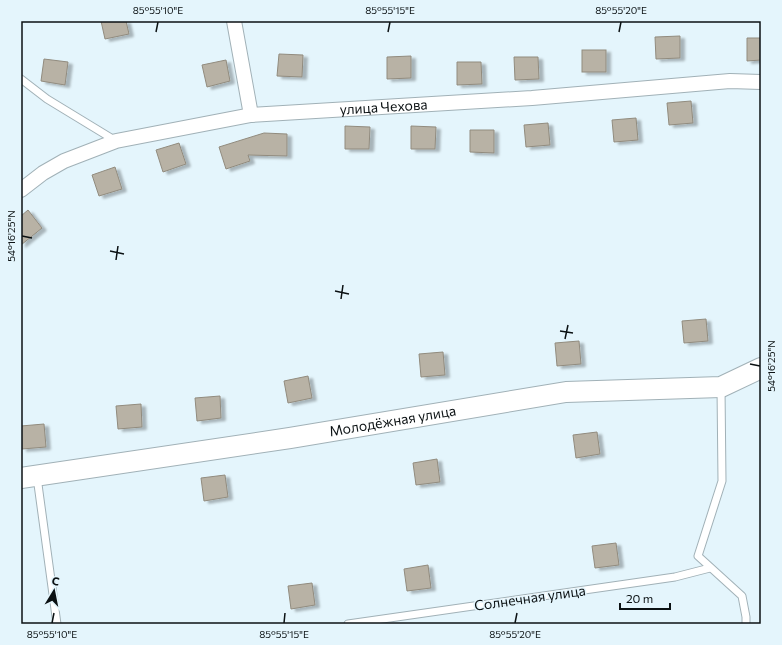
<svg xmlns="http://www.w3.org/2000/svg" width="782" height="645" viewBox="0 0 782 645" font-family="Commissioner,sans-serif">
	<style>
		.building { fill: #b8b2a5; stroke: #918b7e; filter: url(#shadow) }
		.lines { fill: none; stroke-linecap: round; stroke-linejoin: round }
		.lane-casing { stroke: #a1b1b7; stroke-width: 9 }
		.street-casing { stroke: #a1b1b7; stroke-width: 16 }
		.secondary-casing { stroke: #a1b1b7; stroke-width: 22 }
		.lane { stroke: #fff; stroke-width: 7 }
		.street { stroke: #fff; stroke-width: 14 }
		.secondary { stroke: #fff; stroke-width: 20 }
		.ticks { fill: none; stroke: #0b1113; stroke-width: 1.5 }
		.labels { text-anchor: middle; stroke-width: 3; stroke-linejoin: round; paint-order: stroke }
		.street-label { font-size: 14px; fill: #0b1113; stroke: #e4f5fc }
		.neatline { fill: none; stroke: #0b1113; stroke-width: 1.5 }
		.ticks-label { font-size: 10px; text-anchor: middle; fill: #0b1113 }
	</style>
	<defs>
		<filter id="shadow"><feDropShadow dx="4.5" dy="2.5" stdDeviation="1" flood-color="#0004"/></filter>
	</defs>
	<rect width="100%" height="100%" fill="#e4f5fc"/>
	<g class="building">
		<path d="M101,21H126L129,34L105,39Z"/>
		<path d="M680,36V58L656,59L655,37Z"/>
		<path d="M747,38H761V60L747,61Z"/>
		<rect x="582" y="50" width="24" height="22"/>
		<path d="M279,54L303,55L302,77L277,76Z"/>
		<path d="M411,56V78L387,79V57Z"/>
		<path d="M514,57H538L539,79L515,80Z"/>
		<path d="M44,59L68,62L65,85L41,81Z"/>
		<path d="M226,60L230,81L207,87L202,65Z"/>
		<path d="M457,62H481L482,84L457,85Z"/>
		<path d="M691,101L693,123L669,125L667,103Z"/>
		<path d="M636,118L638,140L614,142L612,120Z"/>
		<path d="M548,123L550,145L526,147L524,125Z"/>
		<path d="M345,126L370,127L369,149H345Z"/>
		<path d="M411,126L436,127L435,149H411Z"/>
		<path d="M470,130H494V153L470,152Z"/>
		<path d="M264,133L287,134V156L248,155L250,161L226,169L219,147Z"/>
		<path d="M179,143L186,164L163,172L156,150Z"/>
		<path d="M115,167L122,189L99,196L92,175Z"/>
		<path d="M28,210L42,228L21,245V216Z"/>
		<path d="M706,319L708,341L684,343L682,321Z"/>
		<path d="M579,341L581,364L557,366L555,343Z"/>
		<path d="M443,352L445,375L421,377L419,354Z"/>
		<path d="M308,376L312,398L288,403L284,381Z"/>
		<path d="M220,396L221,418L197,421L195,398Z"/>
		<path d="M141,404L142,427L118,429L116,406Z"/>
		<path d="M44,424L46,447L22,449L21,426Z"/>
		<path d="M597,432L600,454L576,458L573,435Z"/>
		<path d="M437,459L440,482L416,485L413,463Z"/>
		<path d="M225,475L228,497L204,501L201,478Z"/>
		<path d="M616,543L619,565L595,568L592,546Z"/>
		<path d="M428,565L431,588L407,591L404,569Z"/>
		<path d="M312,583L315,605L291,609L288,586Z"/>
	</g>
	<g class="lines">
		<defs>
			<g id="lane">
				<path d="M21,79L47,99L116,141"/>
				<path d="M721,388L722,481L698,556L742,596L746,617V624"/>
				<path d="M37,477L57,624"/>
				<path d="M348,624L675,577L710,568"/>
			</g>
			<g id="street">
				<path d="M234,21L251,115"/>
				<path id="s1" d="M21,190L43,173L64,161L116,141L251,115L532,98L730,81L761,82"/>
			</g>
			<g id="secondary">
				<path id="s2" d="M21,478L290,438L566,392L721,387L761,368"/>
			</g>
		</defs>
		<use href="#lane" class="lane-casing"/>
		<use href="#street" class="street-casing"/>
		<use href="#secondary" class="secondary-casing"/>
		<use href="#lane" class="lane"/>
		<use href="#street" class="street"/>
		<use href="#secondary" class="secondary"/>
	</g>
	<path class="ticks" d="M156,32L158,22M388,32L390,22M619,32L621,22M22,236L32,238M110,251L124,254M116,260L118,246M335,291L349,294M341,299L343,285M560,331L573,333M565,339L568,325M750,364L760,366M52,623L54,613M284,623L285,613M515,623L517,613"/>
	<g class="labels">
		<g class="street-label">
			<text dy="5" stroke="none"><textPath href="#s1" startOffset="378">улица Чехова</textPath></text>
			<text dy="5" stroke="none"><textPath href="#s2" startOffset="376">Молодёжная улица</textPath></text>
			<text transform="translate(530 598) rotate(-8)" y="5">Солнечная улица</text>
		</g>
	</g>
	<rect width="782" height="645" fill="none" stroke="#e4f5fc" stroke-width="44"/>
	<g transform="translate(54 591) rotate(10)" stroke="#e4f5fc" stroke-width="3" paint-order="stroke">
	<path d="M0-3L7 15L0 10L-7 15Z" fill="#0b1113"/>
	<text y="-6" font-size="11" font-weight="bold" text-anchor="middle" fill="#0b1113">С</text>
	</g>
	<path d="M620 603v6h50v-6" fill="none" stroke="#0b1113" stroke-width="2"/>
	<text x="626" y="603" font-size="12" fill="#0b1113" stroke="#e4f5fc" stroke-width="3" paint-order="stroke">20 m</text>
	<rect x="22" y="22" width="738" height="601" class="neatline"/>
	<g class="ticks-label">
		<text x="158" y="14">85°55'10"E</text>
		<text x="390" y="14">85°55'15"E</text>
		<text x="621" y="14">85°55'20"E</text>
		<text transform="translate(11 236) rotate(-90)" y="4">54°16'25"N</text>
		<text transform="translate(771 366) rotate(-90)" y="4">54°16'25"N</text>
		<text x="52" y="638">85°55'10"E</text>
		<text x="284" y="638">85°55'15"E</text>
		<text x="515" y="638">85°55'20"E</text>
	</g>
</svg>
